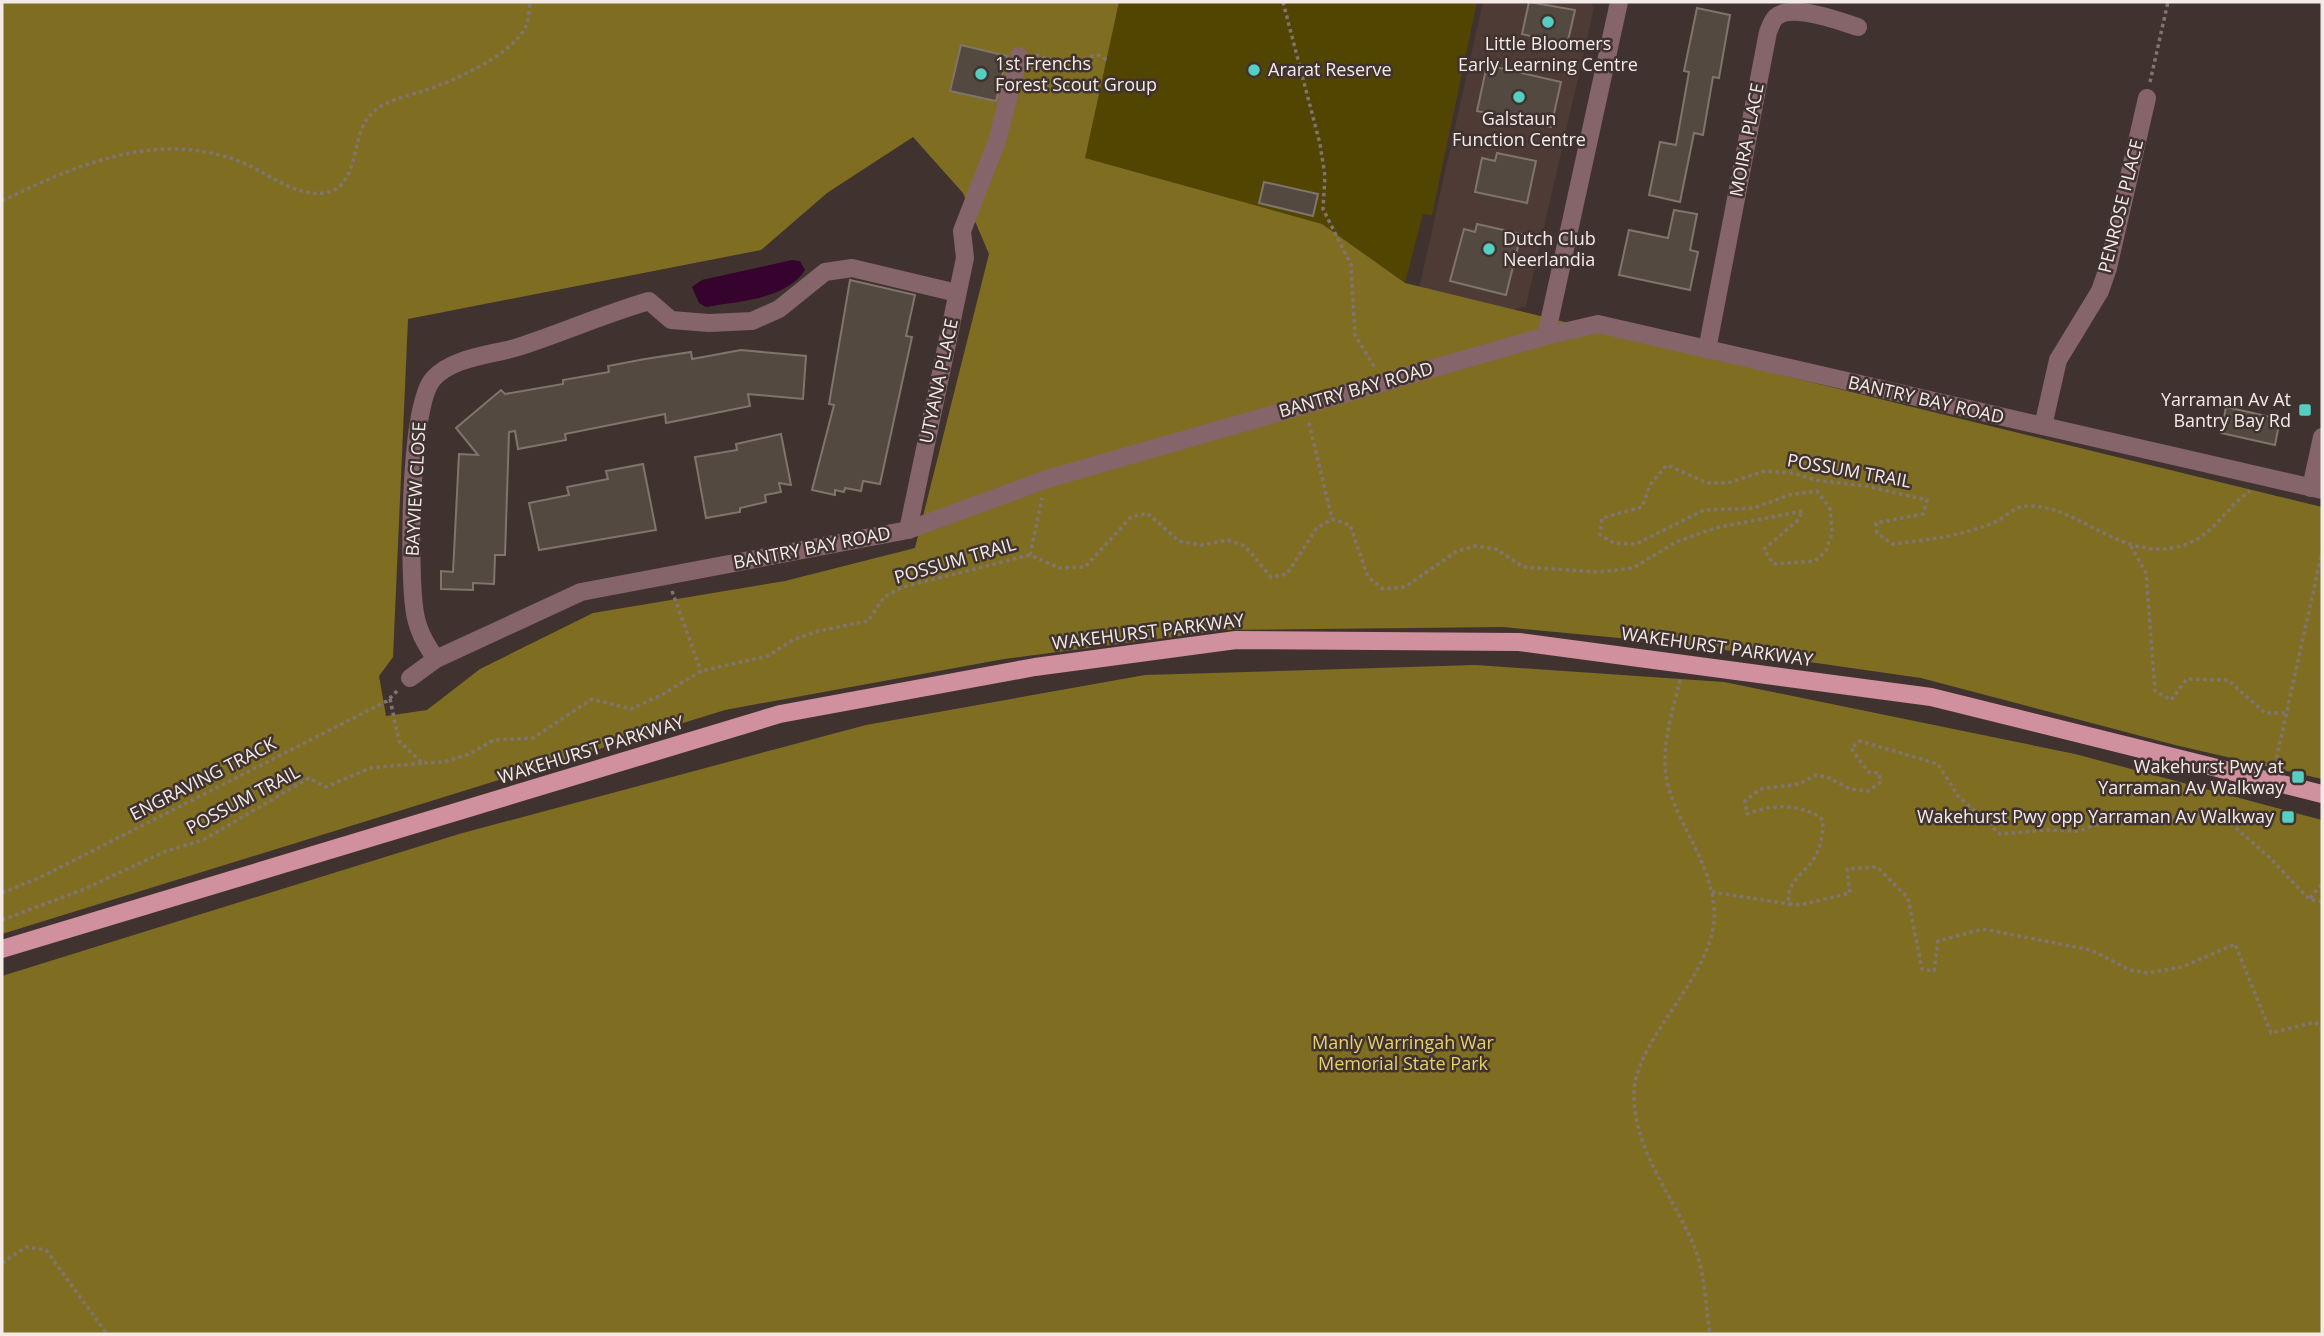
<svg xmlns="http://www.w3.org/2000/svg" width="2324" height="1336" viewBox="0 0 2324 1336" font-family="'Open Sans',sans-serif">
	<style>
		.built { fill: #4f3b36 }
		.green { fill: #524502 }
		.forest { fill: #7f6e22; fill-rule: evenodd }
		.water { fill: #35032d }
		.building { fill: #534940; stroke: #7f756b; stroke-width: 2 }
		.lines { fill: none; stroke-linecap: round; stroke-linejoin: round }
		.path { stroke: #807471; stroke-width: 3.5; stroke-dasharray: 3.5 3.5; stroke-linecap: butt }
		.minor { stroke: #85646a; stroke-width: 18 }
		.major { stroke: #d1909d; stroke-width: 18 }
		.poi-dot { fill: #57cec2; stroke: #40332f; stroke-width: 2.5 }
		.labels { text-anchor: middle; stroke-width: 5; stroke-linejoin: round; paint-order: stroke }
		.poi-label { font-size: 18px; fill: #f4ebe9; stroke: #40332f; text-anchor: start }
		.street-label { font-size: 18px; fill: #f4ebe9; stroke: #40332f }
		.park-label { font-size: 18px; fill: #e9d16b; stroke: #40332f }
	</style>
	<rect width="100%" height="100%" fill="#40332f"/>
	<path class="built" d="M1483,2H1590L1594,8L1526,306L1407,343Z"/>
	<path class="green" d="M1119,2H1477L1432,215L1423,214L1405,283L1321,224L1084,158Z"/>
	<g class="forest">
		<path d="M2,2H1119L1085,158L1322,224L1405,283L2322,507V779L2175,745L1921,678L1683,644L1503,627L1225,630L1004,659L725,710L2,934ZM913,137L963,193L989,254L915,548L785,581L593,613L480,669L427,710L386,716L379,676L393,657L408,319L761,250L827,193Z"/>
		<path d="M1475,665L1724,682L2075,754L2322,820V1334H2V976L459,834L866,725L1145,675Z"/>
	</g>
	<path class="water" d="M792,260L800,261L805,270C786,300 737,301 706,307L699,303L692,287L702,280Z"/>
	<g class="building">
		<path d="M1529,2L1575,10L1567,45L1522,34Z"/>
		<path d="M1697,8L1730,15L1719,78L1713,77L1703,135L1694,133L1680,202L1649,195L1660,142L1676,145L1689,72L1684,71Z"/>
		<path d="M961,45L1007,56L996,101L950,91Z"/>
		<path d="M1487,65L1561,82L1551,127L1477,111Z"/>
		<path d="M1497,153L1536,161L1527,203L1475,192L1482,158L1495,161Z"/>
		<path d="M1264,182L1318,194L1313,216L1259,203Z"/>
		<path d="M1674,210L1697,214L1690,250L1698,252L1690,290L1619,275L1629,230L1668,238Z"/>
		<path d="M1477,224L1521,234L1506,295L1450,281L1464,229L1475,232Z"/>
		<path d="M850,280L915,295L906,336L912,337L880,484L863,481L861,491L845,488L844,492L835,490V495L812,490L834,405L829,404Z"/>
		<path d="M741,350L806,356L803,399L748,394L750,406L666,423L665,414L565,434L566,440L518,449L515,431L509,432L505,555H495L494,584L473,583V590L441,589V571L453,572L459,454L478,455L456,428L501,390L505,394L563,384V380L609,372L608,366L645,359L691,352L692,359Z"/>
		<path d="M2226,407L2280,419L2275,445L2221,433Z"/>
		<path d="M781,434L791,485L779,483L781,492L765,495L766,502L740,508V512L706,518L695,457L737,450L736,444Z"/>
		<path d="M643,464L656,530L539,550L529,503L569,495L567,487L608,479L606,471Z"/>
	</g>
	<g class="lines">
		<g class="path">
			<path d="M1283,2L1320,144L1325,176L1323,209L1351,265L1355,335L1375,368"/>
			<path d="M1036,55C1047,58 1063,64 1075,62C1088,60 1095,49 1106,60"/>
			<path d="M2150,82L2168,2"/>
			<path d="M2,201C76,165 158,129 241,162C267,172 295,197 324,193C359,188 351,141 367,119C380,101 404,97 423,91C454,81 510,56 525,28C529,20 529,10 530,2"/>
			<path d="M1309,423L1332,519"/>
			<path d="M2131,546L2146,573L2155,691L2171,700L2187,679L2228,680L2265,713H2287"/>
			<path d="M1030,555L1042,498"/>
			<path d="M672,591L701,671"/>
			<path d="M1680,680C1672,714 1658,754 1669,789C1682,830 1710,864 1714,907C1721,971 1633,1038 1634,1095C1634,1153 1676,1199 1696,1251C1705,1276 1706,1308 1710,1334"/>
			<path d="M390,699L399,741L422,763L444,762L469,754L494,740L533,738L592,699L631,709L663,694L701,671L768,656L793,640L818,631L868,621L884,597L903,587L1030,555L1059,568L1085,567L1131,517L1147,513L1179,541L1201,545L1228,540L1245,546L1271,577L1287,574L1316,529L1332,519L1350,525L1368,577L1383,589L1405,587L1457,551L1475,546L1496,549L1523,567L1599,572L1633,568L1676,542L1715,528L1803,511L1797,521L1764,549L1773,564L1815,561L1826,551L1832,533L1830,509L1817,491L1789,495L1754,508L1704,510L1636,544L1614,543L1600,535L1602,518L1642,507L1650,485L1667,465L1707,483H1728L1765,471L1793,473L1815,480L1866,486L1927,500L1923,514L1876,523L1877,533L1892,544C1927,540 1964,536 1997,521C2004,518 2012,509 2020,507C2075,497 2123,570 2189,543C2215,533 2228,505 2250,491"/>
			<path d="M2275,765L2322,552"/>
			<path d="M1712,892L1789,904"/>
			<path d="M2,893L43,876L387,701L399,689"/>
			<path d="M2310,898L2322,884"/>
			<path d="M2322,902L2309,899L2269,857L2222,816L2120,817L2078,831L2047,830L2000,834L1958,796L1938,764L1860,741L1851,748L1868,772L1879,773L1881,782L1868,791L1850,789L1827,777L1816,775L1799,784L1760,789L1745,801L1747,814C1772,804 1802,803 1823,820C1823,831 1822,844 1816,855C1808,872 1784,881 1789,904L1800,905L1850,893L1847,869L1877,867L1908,898L1922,969L1934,971L1938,941L1983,929L2091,950L2130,970L2148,973L2182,967L2235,944L2271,1033L2315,1022L2322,1029"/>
			<path d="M2,920L82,890L164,852L203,840L309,778L326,787L370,768L422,763"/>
			<path d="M2,1263L26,1247L46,1250L107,1334"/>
		</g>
		<g class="minor">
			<path d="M1546,336L1619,2"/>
			<path d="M1707,350L1768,32C1770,28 1772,20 1776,17C1792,3 1839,21 1858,27"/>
			<path d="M2043,426L2058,360L2100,291L2108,268L2147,98"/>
			<path d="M2311,488L2322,437"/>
			<path d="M908,530L965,258L962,231L997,141L1019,56"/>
			<path d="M436,659C424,642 416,627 414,606C409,565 409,407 433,379C452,357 492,355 518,347C562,333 604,314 649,301L671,320L709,323L752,321L779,309L825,272L852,268L957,293"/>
			<path d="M410,678L436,659L581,592L908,530L1047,479L1546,336L1598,324L2322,490"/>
		</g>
		<path class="major" d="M2,949L780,714L1035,667L1236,640L1519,642L1931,697L2322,794"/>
	</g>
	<g class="poi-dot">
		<circle cx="1548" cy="22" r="7"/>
		<circle cx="1254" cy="70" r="7"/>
		<circle cx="981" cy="74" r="7"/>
		<circle cx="1519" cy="97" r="7"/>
		<circle cx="1489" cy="249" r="7"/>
		<rect x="2298" y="403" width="14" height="14" rx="3.5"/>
		<rect x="2291" y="770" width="14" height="14" rx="3.5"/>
		<rect x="2281" y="810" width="14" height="14" rx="3.5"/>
	</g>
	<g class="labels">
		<g class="poi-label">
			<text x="1548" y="50" text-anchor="middle">Little Bloomers<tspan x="1548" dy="21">Early Learning Centre</tspan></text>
			<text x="995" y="70">1st Frenchs<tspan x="995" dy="21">Forest Scout Group</tspan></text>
			<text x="1268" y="76">Ararat Reserve</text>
			<text x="1519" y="125" text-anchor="middle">Galstaun<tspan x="1519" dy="21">Function Centre</tspan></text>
			<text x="1503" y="245">Dutch Club<tspan x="1503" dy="21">Neerlandia</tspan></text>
			<text x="2291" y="406" text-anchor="end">Yarraman Av At<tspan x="2291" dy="21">Bantry Bay Rd</tspan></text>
			<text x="2284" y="773" text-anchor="end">Wakehurst Pwy at<tspan x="2284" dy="21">Yarraman Av Walkway</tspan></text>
			<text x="2274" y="823" text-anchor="end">Wakehurst Pwy opp Yarraman Av Walkway</text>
		</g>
		<g class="street-label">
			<text transform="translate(1747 140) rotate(-79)" y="6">MOIRA PLACE</text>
			<text transform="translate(2121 206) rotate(-76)" y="6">PENROSE PLACE</text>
			<text transform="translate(939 381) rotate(-78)" y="6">UTYANA PLACE</text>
			<text transform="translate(1356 390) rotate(-16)" y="6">BANTRY BAY ROAD</text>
			<text transform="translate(1926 400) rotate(13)" y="6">BANTRY BAY ROAD</text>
			<text transform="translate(1849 471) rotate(10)" y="6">POSSUM TRAIL</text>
			<text transform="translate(416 489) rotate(-87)" y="6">BAYVIEW CLOSE</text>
			<text transform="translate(812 548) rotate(-11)" y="6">BANTRY BAY ROAD</text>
			<text transform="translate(955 561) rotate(-16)" y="6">POSSUM TRAIL</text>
			<text transform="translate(1148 632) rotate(-7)" y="6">WAKEHURST PARKWAY</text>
			<text transform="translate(1717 647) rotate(8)" y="6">WAKEHURST PARKWAY</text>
			<text transform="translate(591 750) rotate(-17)" y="6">WAKEHURST PARKWAY</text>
			<text transform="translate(203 779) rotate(-27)" y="6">ENGRAVING TRACK</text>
			<text transform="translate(243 800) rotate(-28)" y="6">POSSUM TRAIL</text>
		</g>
		<g class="park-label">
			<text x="1403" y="1049">Manly Warringah War<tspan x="1403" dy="21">Memorial State Park</tspan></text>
		</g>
	</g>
	<rect width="2324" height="1336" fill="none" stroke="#f4ebe9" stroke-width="7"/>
</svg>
